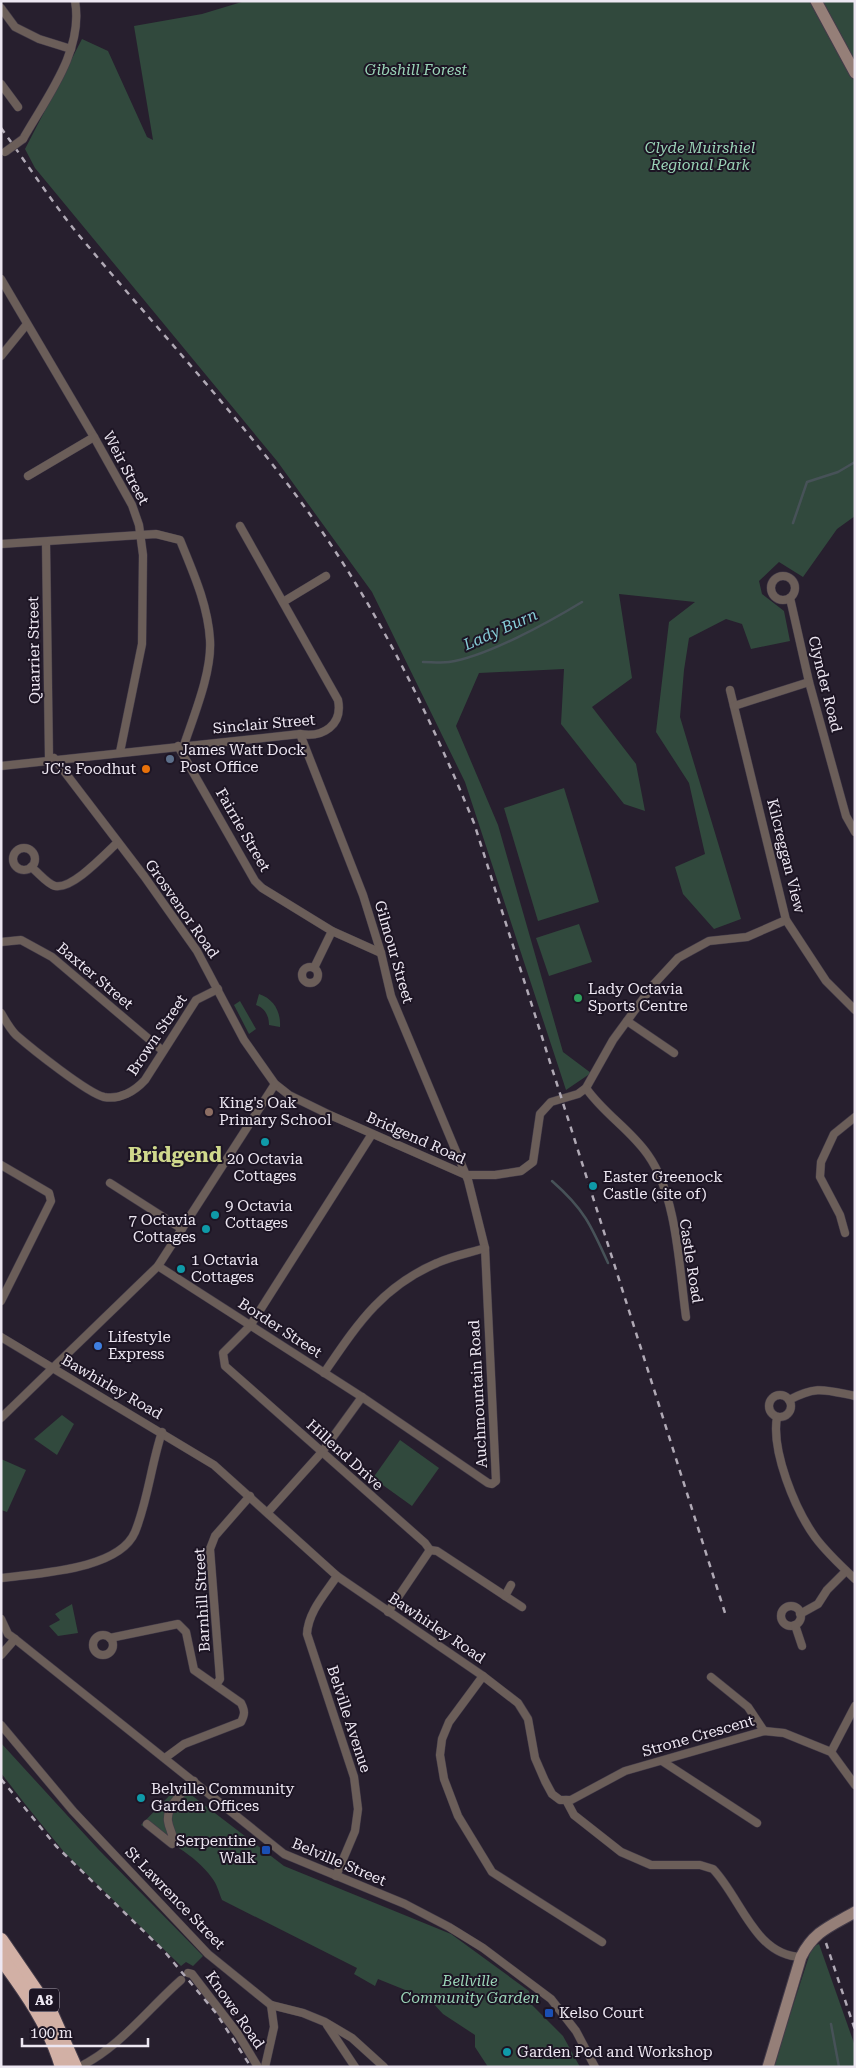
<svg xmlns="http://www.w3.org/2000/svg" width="856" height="2068" viewBox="0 0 856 2068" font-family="'Roboto Serif',serif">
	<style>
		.green { fill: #31493d }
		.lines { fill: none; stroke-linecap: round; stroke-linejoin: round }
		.stream { stroke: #475258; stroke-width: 2.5 }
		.street-casing { stroke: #433b49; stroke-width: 9 }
		.secondary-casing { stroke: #433b49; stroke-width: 13 }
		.highway-casing { stroke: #433b49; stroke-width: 16 }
		.street { stroke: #6b5e59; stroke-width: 8 }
		.secondary { stroke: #957f78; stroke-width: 11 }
		.highway { stroke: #d2b0a5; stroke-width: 14 }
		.rail { stroke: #b0a9b5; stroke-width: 2.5; stroke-dasharray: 6 6; stroke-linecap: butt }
		.street-bridge-casing { stroke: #433b49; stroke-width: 9; stroke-linecap: butt }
		.street-bridge { stroke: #6b5e59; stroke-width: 8 }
		.service-dot { fill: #5c6f8a; stroke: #1d1524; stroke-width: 2 }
		.food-dot { fill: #e8710a; stroke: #1d1524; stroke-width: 2 }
		.leisure-dot { fill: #2e9e5b; stroke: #1d1524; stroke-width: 2 }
		.education-dot { fill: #8d6e63; stroke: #1d1524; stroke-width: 2 }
		.culture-dot { fill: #0f9aa8; stroke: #1d1524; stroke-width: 2 }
		.shop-dot { fill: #3f7fe0; stroke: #1d1524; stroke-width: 2 }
		.transit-dot { fill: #1a4fb4; stroke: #1d1524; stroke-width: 2 }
		.labels { text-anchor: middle; stroke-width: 4; stroke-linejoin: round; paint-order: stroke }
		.shield { fill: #1d1524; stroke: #afa8b4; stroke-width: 1 }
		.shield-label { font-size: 14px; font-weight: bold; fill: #ede7f2 }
		.park-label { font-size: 15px; font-style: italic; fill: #9ad4b7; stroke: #1d1524 }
		.street-label { font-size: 15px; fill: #ede7f2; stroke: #1d1524 }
		.poi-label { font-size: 15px; fill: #ede7f2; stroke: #1d1524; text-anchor: start }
		.water-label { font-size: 16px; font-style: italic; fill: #86cdd6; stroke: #1d1524 }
		.district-label { font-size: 20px; font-weight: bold; fill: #d0d98c; stroke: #1d1524 }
	</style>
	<rect width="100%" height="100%" fill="#271f2e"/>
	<g class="green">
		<path d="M245,1H855V516L837,529L803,577L779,562L759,581L762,594L784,611L790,641L751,649L742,624L726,619L689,638L684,670L680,717L741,919L714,929L683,894L675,867L705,854L689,783L656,732L669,622L695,602L619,594L632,678L592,707L636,764L645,811L624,804L561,724L564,669L479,673L456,726L498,825L563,1052L591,1073L566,1090L465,782L372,592L277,461L35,168L25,149L82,39L108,51L147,137L153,140L134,26L202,14Z"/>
		<path d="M564,788L599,902L538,921L504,808Z"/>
		<path d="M579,924L592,962L549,976L536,938Z"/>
		<path d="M259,994C274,999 281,1012 280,1027L269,1025C269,1016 265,1008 256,1005Z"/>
		<path d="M240,1001L256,1029L249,1034L234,1005Z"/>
		<path d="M62,1415L74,1424L57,1455L34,1439Z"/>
		<path d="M400,1440L439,1468L412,1506L373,1478Z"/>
		<path d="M1,1459L26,1470L7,1512L1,1510Z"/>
		<path d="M72,1604L78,1633L58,1636L49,1626L60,1620L55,1614Z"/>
		<path d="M1,1743L98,1849L203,1956L193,1966L186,1962L181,1966L64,1852L25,1804L1,1773Z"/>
		<path d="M190,1794L284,1866L451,1934L529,1991L531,2004L563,2036L580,2067H488L475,2047V2035L443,2014L430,2000L378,1979L375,1986L354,1974L357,1968L222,1900C219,1893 217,1884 212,1878C195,1854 165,1840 141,1825L170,1795Z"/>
		<path d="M819,1944L855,2046V2067H773L812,1947Z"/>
	</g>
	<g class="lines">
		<g class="stream">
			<path d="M793,523L807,482L838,472L855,462"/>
			<path d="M423,662C431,662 441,663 449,662C486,657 549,622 582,602"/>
			<path d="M552,1181C584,1209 591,1225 608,1263"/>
			<path d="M831,2024L839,2067"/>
		</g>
		<defs>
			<g id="street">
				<path d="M1,8L15,27L39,39L71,49"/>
				<path d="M1,84L18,107"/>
				<path d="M23,139C46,98 84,51 75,1"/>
				<path d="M1,279L94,437L132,505L139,525L143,555L142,644L120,752"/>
				<path d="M1,356L27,324"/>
				<path d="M28,476L94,437"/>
				<path d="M46,542L49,759"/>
				<path d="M1,544L156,534L180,540C193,572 208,605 210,640C212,672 194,715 184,745"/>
				<circle cx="783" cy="588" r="12"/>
				<path d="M790,598L809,682L846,816L855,832"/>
				<path d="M283,602L326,576"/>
				<path d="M730,690L786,920L826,981L855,1010"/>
				<path d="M734,706L809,682"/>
				<path d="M178,746L255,881L262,888L332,931L381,953"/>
				<path d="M54,758L144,876L197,951L244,1040L275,1084L289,1095L330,1115L466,1175H495L521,1171L533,1162L540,1114L551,1102L578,1094L586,1088L613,1040L654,984L678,958L709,941L747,937L786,920"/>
				<path d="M1,766L300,734C323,738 343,725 338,700L240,526"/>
				<circle cx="24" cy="859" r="11"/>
				<path d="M31,867C38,872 47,884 55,886C72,890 105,854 117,843"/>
				<path d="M1,942L21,940L52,957L163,1051"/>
				<circle cx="310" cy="975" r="8"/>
				<path d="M314,968L332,931"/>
				<path d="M1,1013C5,1020 10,1029 16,1035C31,1048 87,1093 104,1097C120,1100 135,1091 145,1080L196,1000L218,989"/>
				<path d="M627,1021L674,1053"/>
				<path d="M586,1088C603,1113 631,1130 648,1155C677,1196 679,1267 686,1317"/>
				<path d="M372,1134L250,1326L223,1353L225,1366L425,1543L430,1550"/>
				<path d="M1,1165L49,1193L51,1201L1,1301"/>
				<path d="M110,1183L182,1229"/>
				<path d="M845,1233L840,1215L820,1177L821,1162L834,1134L855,1117"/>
				<path d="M158,1266L362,1397L488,1483L492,1484L496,1481L485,1248L468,1180L391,996L381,953L363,895L300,734"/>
				<path d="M1,1337L214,1465L337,1576L483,1676L518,1703L528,1719L535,1758L545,1781L552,1794L560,1800H566L574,1815L621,1852L651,1865H700L713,1869C741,1898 755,1956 801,1957"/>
				<path d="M324,1373C357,1325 381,1287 437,1263C452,1256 469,1253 485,1248"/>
				<circle cx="780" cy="1406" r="11"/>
				<path d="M789,1400C817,1385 825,1390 855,1396"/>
				<path d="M777,1417C771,1451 795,1509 815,1537C826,1552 841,1566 855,1579"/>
				<path d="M1,1418L158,1266L275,1084"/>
				<path d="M268,1512L322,1452L362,1397"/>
				<path d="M430,1550L437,1551L522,1607"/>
				<path d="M1,1578C38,1573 119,1570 135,1532C148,1500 151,1465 162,1432"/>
				<path d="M505,1596L511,1585"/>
				<circle cx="791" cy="1616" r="10"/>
				<path d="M388,1612L430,1550"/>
				<path d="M800,1614L818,1604L827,1590L846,1571"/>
				<path d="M1,1619L8,1634L15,1639L284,1854L405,1904L449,1927L483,1948L551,1999L576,2031L595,2067"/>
				<path d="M795,1625L802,1646"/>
				<circle cx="103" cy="1645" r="10"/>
				<path d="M110,1638L178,1624L186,1632L194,1670L241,1703C245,1711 245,1714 241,1722L184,1744L165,1758"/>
				<path d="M1,1655L15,1639"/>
				<path d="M483,1676L449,1722L442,1739L440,1755L444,1779L458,1816L492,1872L602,1942"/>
				<path d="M711,1677L748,1707L764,1731"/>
				<path d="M216,1685L220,1679L210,1549L215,1536L250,1496"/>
				<path d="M1,1725L73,1811L208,1954L271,2005L303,2013L325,2022L352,2038L384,2067"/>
				<path d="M831,1752L855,1706"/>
				<path d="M662,1761L757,1823"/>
				<path d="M566,1800H571L625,1771L764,1731L784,1733L831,1752L855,1785"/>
				<path d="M147,1824L172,1844C175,1835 169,1830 168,1821C166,1806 184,1791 194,1781"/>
				<path d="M336,1876L355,1831L358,1809L354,1777L307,1634C308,1612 325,1594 337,1576"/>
				<path d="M188,1973L192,1974L238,2034L258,2067"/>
				<path d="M327,2025L355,2067"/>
				<path d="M79,2067C119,2048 148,2009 181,1980"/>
				<path d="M265,2067L274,2027L271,2005"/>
			</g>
			<g id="secondary">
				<path d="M816,1L855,73"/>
				<path d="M768,2067L801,1957C814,1931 831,1926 855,1912"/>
			</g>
			<g id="highway">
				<path d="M1,1940L51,2013L75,2067"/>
				<path d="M1,1958C26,1992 50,2026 62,2067"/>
			</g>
		</defs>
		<use href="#street" class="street-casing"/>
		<use href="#secondary" class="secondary-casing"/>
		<use href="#highway" class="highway-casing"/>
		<use href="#street" class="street"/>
		<use href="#secondary" class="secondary"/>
		<use href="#highway" class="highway"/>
		<g class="rail">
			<path d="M1,128C25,161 48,196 73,228C151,323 237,413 309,513C378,609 429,714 474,823L726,1616"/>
			<path d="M1,1779L56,1846L164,1951L216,2013L251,2067"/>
			<path d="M826,1943L855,2030"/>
		</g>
		<defs>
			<path id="street-bridge" d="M5,152L23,139"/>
		</defs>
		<use href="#street-bridge" class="street-bridge-casing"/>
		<use href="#street-bridge" class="street-bridge"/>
	</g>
	<circle class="service-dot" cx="170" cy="759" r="5"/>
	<circle class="food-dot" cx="146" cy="769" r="5"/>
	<circle class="leisure-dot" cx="578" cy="998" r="5"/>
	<circle class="education-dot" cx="209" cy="1112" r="5"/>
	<g class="culture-dot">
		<circle cx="265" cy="1142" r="5"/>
		<circle cx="593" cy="1186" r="5"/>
		<circle cx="215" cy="1215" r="5"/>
		<circle cx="206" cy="1229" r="5"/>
		<circle cx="181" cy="1269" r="5"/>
		<circle cx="141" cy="1798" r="5"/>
		<circle cx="507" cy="2052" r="5"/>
	</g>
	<circle class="shop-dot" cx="98" cy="1346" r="5"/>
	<g class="transit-dot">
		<rect x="261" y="1845" width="10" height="10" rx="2.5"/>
		<rect x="544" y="2008" width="10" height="10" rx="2.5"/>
	</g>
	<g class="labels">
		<rect class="shield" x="29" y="1988.5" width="30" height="23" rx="4"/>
		<g class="shield-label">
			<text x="44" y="2005">A8</text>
		</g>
		<g class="park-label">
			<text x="416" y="75">Gibshill Forest</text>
			<text x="700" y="153">Clyde Muirshiel<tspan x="700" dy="17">Regional Park</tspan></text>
			<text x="470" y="1986">Bellville<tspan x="470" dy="17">Community Garden</tspan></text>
		</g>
		<g class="street-label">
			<text transform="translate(126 468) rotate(62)" y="5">Weir Street</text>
			<text transform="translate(34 650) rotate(-91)" y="5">Quarrier Street</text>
			<text transform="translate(825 684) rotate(76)" y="5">Clynder Road</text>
			<text transform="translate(264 724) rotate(-5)" y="5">Sinclair Street</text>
			<text transform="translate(243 830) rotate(60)" y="5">Fairrie Street</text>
			<text transform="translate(786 856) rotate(76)" y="5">Kilcreggan View</text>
			<text transform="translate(182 909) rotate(55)" y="5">Grosvenor Road</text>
			<text transform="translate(394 952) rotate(74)" y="5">Gilmour Street</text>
			<text transform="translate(95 976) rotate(40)" y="5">Baxter Street</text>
			<text transform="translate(157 1035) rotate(-56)" y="5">Brown Street</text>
			<text transform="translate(416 1138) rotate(24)" y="5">Bridgend Road</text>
			<text transform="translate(691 1261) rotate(81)" y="5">Castle Road</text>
			<text transform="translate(280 1328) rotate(33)" y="5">Border Street</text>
			<text transform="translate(112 1387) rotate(30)" y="5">Bawhirley Road</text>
			<text transform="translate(478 1394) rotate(-93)" y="5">Auchmountain Road</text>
			<text transform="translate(345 1455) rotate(42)" y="5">Hillend Drive</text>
			<text transform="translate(202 1600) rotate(-93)" y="5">Barnhill Street</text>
			<text transform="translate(437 1628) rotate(34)" y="5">Bawhirley Road</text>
			<text transform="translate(349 1719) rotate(72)" y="5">Belville Avenue</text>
			<text transform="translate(698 1736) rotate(-16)" y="5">Strone Crescent</text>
			<text transform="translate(339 1862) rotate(23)" y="5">Belville Street</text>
			<text transform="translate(175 1898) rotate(46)" y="5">St Lawrence Street</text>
			<text transform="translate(235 2010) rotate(55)" y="5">Knowe Road</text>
		</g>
		<g class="poi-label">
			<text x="180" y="755">James Watt Dock<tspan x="180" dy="17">Post Office</tspan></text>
			<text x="136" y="774" text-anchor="end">JC's Foodhut</text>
			<text x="588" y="994">Lady Octavia<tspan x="588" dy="17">Sports Centre</tspan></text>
			<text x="219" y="1108">King's Oak<tspan x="219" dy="17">Primary School</tspan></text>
			<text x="265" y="1164" text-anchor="middle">20 Octavia<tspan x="265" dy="17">Cottages</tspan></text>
			<text x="603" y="1182">Easter Greenock<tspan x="603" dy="17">Castle (site of)</tspan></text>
			<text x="225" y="1211">9 Octavia<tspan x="225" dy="17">Cottages</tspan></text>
			<text x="196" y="1225" text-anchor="end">7 Octavia<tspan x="196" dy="17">Cottages</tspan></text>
			<text x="191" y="1265">1 Octavia<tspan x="191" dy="17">Cottages</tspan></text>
			<text x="108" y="1342">Lifestyle<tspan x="108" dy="17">Express</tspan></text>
			<text x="151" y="1794">Belville Community<tspan x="151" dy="17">Garden Offices</tspan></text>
			<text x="256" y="1846" text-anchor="end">Serpentine<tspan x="256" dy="17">Walk</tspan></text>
			<text x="559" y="2018">Kelso Court</text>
			<text x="517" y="2057">Garden Pod and Workshop</text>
		</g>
		<g class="water-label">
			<text transform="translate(500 629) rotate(-24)" y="6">Lady Burn</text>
		</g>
		<g class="district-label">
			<text x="175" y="1162">Bridgend</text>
		</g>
	</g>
	<rect width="856" height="2068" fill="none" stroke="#ede7f2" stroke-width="5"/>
	<path d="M22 2038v8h126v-8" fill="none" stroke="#ede7f2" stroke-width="2.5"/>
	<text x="30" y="2038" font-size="15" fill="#ede7f2" stroke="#1d1524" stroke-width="4" paint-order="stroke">100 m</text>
</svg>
